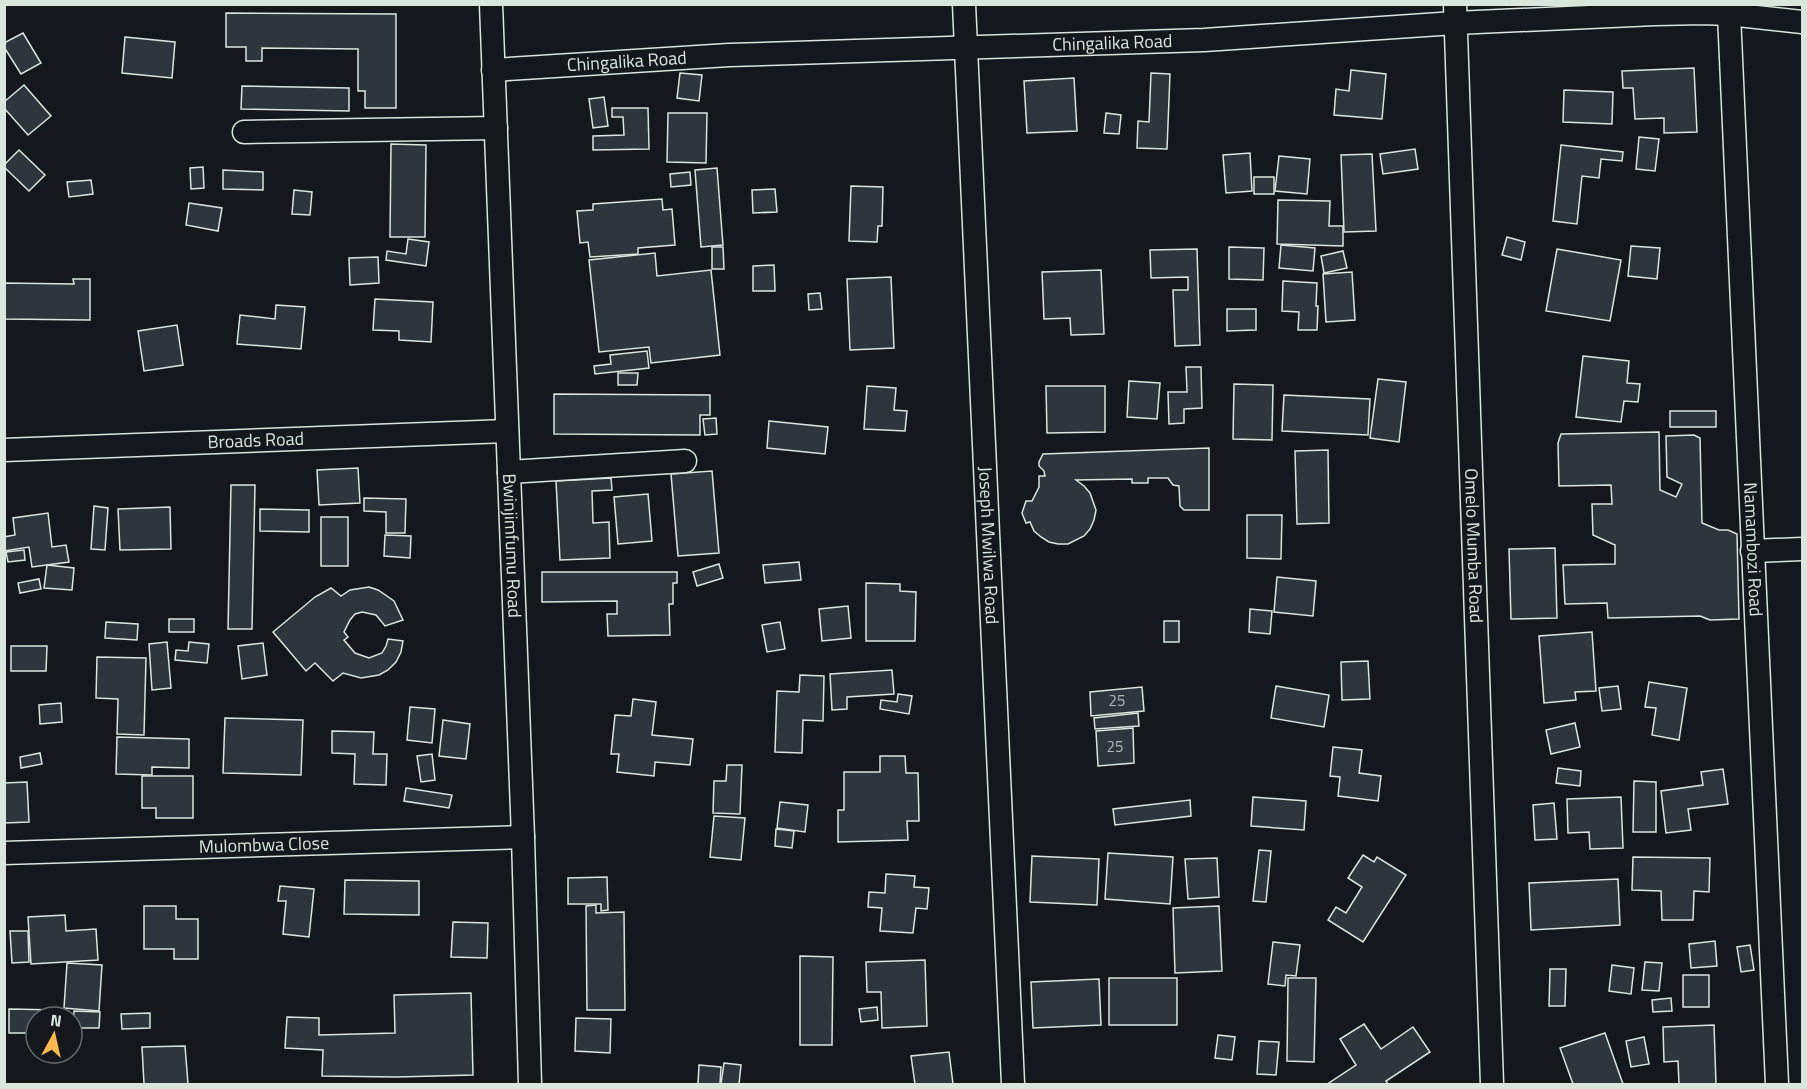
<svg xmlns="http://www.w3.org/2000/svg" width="1807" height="1089" viewBox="0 0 1807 1089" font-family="'Titillium Web',sans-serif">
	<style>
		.building { fill: #2c363c; stroke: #d8e6dc; stroke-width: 1.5 }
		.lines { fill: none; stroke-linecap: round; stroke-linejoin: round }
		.minor-casing { stroke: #d8e6dc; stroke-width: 25 }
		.minor { stroke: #14181c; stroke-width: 22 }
		.labels { text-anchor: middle; stroke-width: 4.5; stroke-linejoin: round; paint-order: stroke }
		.number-label { font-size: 15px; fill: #adbab4 }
		.street-label { font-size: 18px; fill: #d8e6dc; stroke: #14181c }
	</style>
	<rect width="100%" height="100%" fill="#14181c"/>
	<g class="building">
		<path d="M226,13L396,14V108H365V91H358V49L262,48V61H246V47H226Z"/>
		<path d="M23,33L41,63L21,74L4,47V43Z"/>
		<path d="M125,37L175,42L172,78L122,73Z"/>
		<path d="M1694,68L1697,132L1664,133V118L1635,119L1633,88H1623L1622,71Z"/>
		<path d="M1351,70L1386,74L1382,119L1334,115L1336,89L1349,91Z"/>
		<path d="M680,73L702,75L699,101L677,98Z"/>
		<path d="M1151,73L1170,74L1167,149L1137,148L1138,121L1149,122Z"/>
		<path d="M1074,78L1077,131L1027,133L1024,81Z"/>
		<path d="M24,85L51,116L28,135L4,108V102Z"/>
		<path d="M242,86L349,88V111L241,109Z"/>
		<path d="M1564,90L1613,92L1612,124L1563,122Z"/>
		<path d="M604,97L608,126L593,128L589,99Z"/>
		<path d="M612,108H648L649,149L593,150V136L624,135L623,117H612Z"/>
		<path d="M668,113H707L706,163L667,162Z"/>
		<path d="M1106,113L1121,115L1119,134L1104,133Z"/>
		<path d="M1639,137L1659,139L1655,171L1636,169Z"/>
		<path d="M391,144L426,145L425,237H390Z"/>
		<path d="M1561,145L1623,152L1622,161L1601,159L1599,178L1582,176L1577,224L1553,221Z"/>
		<path d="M1415,149L1418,169L1383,174L1380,154Z"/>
		<path d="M19,150L45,175L29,191L4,167V165Z"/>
		<path d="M1250,153L1252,191L1226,193L1223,155Z"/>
		<path d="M1372,154L1376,231L1344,232L1341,155Z"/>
		<path d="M1279,156L1310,159L1307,194L1275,191Z"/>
		<path d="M203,167L204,188L191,189L190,168Z"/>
		<path d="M717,168L723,245L701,247L695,170Z"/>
		<path d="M223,170L263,172V190L223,189Z"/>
		<path d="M690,172L691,185L671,187L670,174Z"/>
		<rect x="1254" y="177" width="20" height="17"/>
		<path d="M91,180L93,194L69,197L67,182Z"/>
		<path d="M851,186L883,187L882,226H878L877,242L849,241Z"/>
		<path d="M775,189L777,212L753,213L752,190Z"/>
		<path d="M294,190L312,192L310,215L292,214Z"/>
		<path d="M662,199L663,210L672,209L675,245L638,248V254L590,257L588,242L580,243L577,211L593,210V204Z"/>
		<path d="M1278,200L1330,201L1329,226H1343V246L1277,244Z"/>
		<path d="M189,203L222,208L218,231L186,225Z"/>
		<path d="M1507,237L1525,242L1521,260L1502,255Z"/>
		<path d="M408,239L429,242L426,266L386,260L387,251L406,254Z"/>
		<path d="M1281,245L1315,248L1313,271L1279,268Z"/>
		<path d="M1631,246L1660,248L1657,279L1628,276Z"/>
		<path d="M712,247H723L724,269H712Z"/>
		<path d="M1229,247L1264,248L1263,280L1229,279Z"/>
		<path d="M1197,249L1200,345L1175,346L1173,290H1188V277L1151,278L1150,250Z"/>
		<path d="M1557,249L1621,260L1610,321L1546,311Z"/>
		<path d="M1343,251L1347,268L1324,273L1321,256Z"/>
		<path d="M655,253L657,276L711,270L720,355L651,363L649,347L599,352L589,260Z"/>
		<path d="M378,257L379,283L350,285L349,258Z"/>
		<path d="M774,265L775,291H753V266Z"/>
		<path d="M1101,270L1104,334L1071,335L1070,318L1044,319L1042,272Z"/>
		<path d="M1352,272L1355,320L1326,322L1323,274Z"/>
		<path d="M891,277L894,348L850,350L847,279Z"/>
		<path d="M73,279H90V320L4,319V283L74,284Z"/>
		<path d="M1283,281L1317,283L1316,306H1318L1317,330H1298L1299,312L1282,311Z"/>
		<path d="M820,293L822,309L809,310L808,294Z"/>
		<path d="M375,299L433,302L431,342L399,340V331L373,330Z"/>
		<path d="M276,305L305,307L301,349L237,344L240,315L275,319Z"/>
		<path d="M1227,309H1256V330L1227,331Z"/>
		<path d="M177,325L183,365L144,371L138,331Z"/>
		<path d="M647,351L649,368L595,374L594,366L611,364L610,355Z"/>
		<path d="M1583,356L1629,361L1627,383L1640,384L1638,402L1624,401L1621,422L1576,417Z"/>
		<path d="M1186,367H1201L1202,408L1184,409V423L1169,424L1168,392H1187Z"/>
		<path d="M618,373H638L637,385H618Z"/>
		<path d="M1378,379L1406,382L1399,442L1370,438Z"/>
		<path d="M1129,381L1160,383L1157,419L1127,417Z"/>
		<path d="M1234,384L1273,385L1272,440L1233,439Z"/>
		<path d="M867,386L896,388L894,410L907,411L905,431L864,429Z"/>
		<path d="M1046,386H1105V432L1047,433Z"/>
		<path d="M554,394L710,395V415H700V435L554,434Z"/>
		<path d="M1284,395L1370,399L1368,435L1282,431Z"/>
		<rect x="1670" y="411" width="46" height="16"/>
		<path d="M716,418L717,434L705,435L703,419Z"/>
		<path d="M769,421L828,427L825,454L767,448Z"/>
		<path d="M1659,432L1660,490L1676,497L1682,484L1667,477L1666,436L1694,435L1700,438L1702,523L1719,530H1728L1737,534L1739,619L1710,620L1700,616L1608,618L1607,603L1565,604L1563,565L1615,564V545L1593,535L1592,504H1612L1611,485L1559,486L1558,443L1561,434Z"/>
		<path d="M1209,448V510H1184L1180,506L1179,486L1173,485L1168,478H1148V483H1132V479L1076,480L1084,486L1090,493L1096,510L1094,520L1090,529L1084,536L1068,544H1058L1049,542L1041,537L1034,531L1030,522L1026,523L1022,513L1026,501H1032L1039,487V476H1045L1044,471L1039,466V462L1043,454Z"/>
		<path d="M1328,450L1329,523L1297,524L1295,451Z"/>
		<path d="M358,468L360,503L319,505L317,470Z"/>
		<path d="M712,471L719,553L678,556L671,474Z"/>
		<path d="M611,478L612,490L592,491L593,523L609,522L610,558L560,560L556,481Z"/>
		<path d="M231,485H255L252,629H228Z"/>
		<path d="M648,494L652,541L618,544L614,497Z"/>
		<path d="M364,498L406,499L405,533H386V512L364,511Z"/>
		<path d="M94,506L108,508L105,550L91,549Z"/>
		<path d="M170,507L171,549L120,550L118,509Z"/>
		<path d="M260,509L309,510V532L260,531Z"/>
		<path d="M48,513L52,547L66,545L69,562L32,567L29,547L4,551V537L15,535L13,518Z"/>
		<path d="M1247,515H1282L1281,559L1247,558Z"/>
		<rect x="321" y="517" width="27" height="49"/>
		<path d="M385,535L411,536L410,558L384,556Z"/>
		<path d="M1555,548L1557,618L1511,619L1509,549Z"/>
		<path d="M24,550L25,560L8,562L6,552Z"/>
		<path d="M799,562L801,580L765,583L763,565Z"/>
		<path d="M719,564L723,578L697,586L693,572Z"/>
		<path d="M47,565L74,568L72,590L44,588Z"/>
		<path d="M542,572H677V583H673V604H669L670,635L608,636L607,614H617V601L542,602Z"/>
		<path d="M1277,577L1316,581L1313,616L1274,612Z"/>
		<path d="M39,579L41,589L20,593L18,583Z"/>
		<path d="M866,583L900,584V591L916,592L915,641H866Z"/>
		<path d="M369,587L378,590L394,601L403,620L385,626L376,615L362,612L355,614L350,620L344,632L348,637L344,640L355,653L369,658L382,653L386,646L388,639L403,641L401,652L396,662L388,670L379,675L361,678L343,673L333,681L315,663L306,671L273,632L315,597L331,588L341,596L350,590Z"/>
		<path d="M848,606L851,638L822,641L819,609Z"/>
		<path d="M1250,609L1272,611L1270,634L1249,632Z"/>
		<rect x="169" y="619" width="25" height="13"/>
		<rect x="1164" y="621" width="15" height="21"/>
		<path d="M106,622L138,624L137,640L105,638Z"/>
		<path d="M780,622L785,649L767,652L762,625Z"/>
		<path d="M1592,632L1596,691L1575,692L1576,700L1544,703L1539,636Z"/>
		<path d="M167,642L171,688L152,690L149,644Z"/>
		<path d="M189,642L209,644L207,663L175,660L176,650L188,651Z"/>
		<path d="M263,643L267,675L242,679L238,646Z"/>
		<path d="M11,646H47L46,671H11Z"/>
		<path d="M97,657L146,658L144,735L117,734L118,699L96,698Z"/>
		<path d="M1368,661L1370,699L1342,700L1341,662Z"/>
		<path d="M892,670L894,694L847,697V709L832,710L830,674Z"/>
		<path d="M800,675L824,676L823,721L803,720L802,753L775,752L777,691L799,692Z"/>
		<path d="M1649,682L1687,688L1679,740L1652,735L1656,708L1645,707Z"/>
		<path d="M1276,686L1329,695L1324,727L1271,718Z"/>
		<path d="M1618,686L1621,709L1602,711L1599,688Z"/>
		<path d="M1142,687L1144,711L1091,716L1090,692Z"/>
		<path d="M898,694L912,696L909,714L880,709L881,700L897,702Z"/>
		<path d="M633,699L656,702L652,735L693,739L690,765L655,762L654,776L617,772L619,754H611L615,715L631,716Z"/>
		<path d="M61,703L62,722L40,724L39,705Z"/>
		<path d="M410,707L435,709L432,743L407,740Z"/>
		<path d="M1138,713L1139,726L1095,729L1094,718Z"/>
		<path d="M225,718L303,720L301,775L223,773Z"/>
		<path d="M443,720L470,724L466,759L439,756Z"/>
		<path d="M1575,723L1580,747L1551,754L1546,730Z"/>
		<path d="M1133,728L1134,763L1098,766L1096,731Z"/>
		<path d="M332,731L374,732L373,754H387L386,785L354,784L355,754L332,753Z"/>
		<path d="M117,737L189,739V768L152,767V775L116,774Z"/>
		<path d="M1333,747L1362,750L1359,773L1381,776L1378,801L1338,796L1340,777L1330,776Z"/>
		<path d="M40,753L42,764L21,768L20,757Z"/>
		<path d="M432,754L435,780L421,782L417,756Z"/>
		<path d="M880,756H905L906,773H918L919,821H907L908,840L838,842V810H844V772H880Z"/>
		<path d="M727,765H742L740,814L713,813L714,781H726Z"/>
		<path d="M1558,768L1581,771L1580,786L1556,783Z"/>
		<path d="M1723,769L1728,804L1688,809L1691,830L1666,833L1661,791L1703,785L1701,772Z"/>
		<path d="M142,776H193V818H156V808H142Z"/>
		<path d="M1634,781L1656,782V832H1633Z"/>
		<path d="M27,782L29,822L4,823V783Z"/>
		<path d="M406,788L452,795L449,808L404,801Z"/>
		<path d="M1253,797L1306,801L1304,830L1251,826Z"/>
		<path d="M1621,797L1623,848L1590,849L1589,832L1568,833L1567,799Z"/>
		<path d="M1190,800L1191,816L1115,825L1113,809Z"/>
		<path d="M780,802L808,805L805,832L777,828Z"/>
		<path d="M1554,803L1557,839L1535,840L1533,805Z"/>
		<path d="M714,816L745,818L741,860L710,857Z"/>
		<path d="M776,829L794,831L792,848L775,846Z"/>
		<path d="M1259,850L1271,851L1266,902L1253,901Z"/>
		<path d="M1108,853L1173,857L1170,904L1105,899Z"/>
		<path d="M1363,855L1374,862L1377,857L1406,875L1363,942L1328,920L1336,907L1346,913L1362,887L1348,878Z"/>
		<path d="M1032,856L1099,859L1097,905L1030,902Z"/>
		<path d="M1633,857L1710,858L1709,892L1694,891L1693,920H1662L1661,891L1632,890Z"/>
		<path d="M1217,858L1219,897L1188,899L1185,859Z"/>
		<path d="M886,874L915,876L914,887L929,888L927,909L916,908L913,933L880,931L882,908L868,907L869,892L885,893Z"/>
		<path d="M607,877L608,910L601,911V904H568V878Z"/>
		<path d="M1618,879L1620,925L1531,930L1529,883Z"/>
		<path d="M345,880L419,881V915L344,914Z"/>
		<path d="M280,886L314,889L309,937L283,934L286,901H278Z"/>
		<path d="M596,905V913L624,912L625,1010H587L586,906Z"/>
		<path d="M144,906H176V919H198V959H174V949H144Z"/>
		<path d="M1219,906L1222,971L1175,973L1173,908Z"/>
		<path d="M65,915L66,931L96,929L98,960L31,964L28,917Z"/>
		<path d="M453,922L488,923L487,958L451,957Z"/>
		<path d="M10,931H28L29,962L12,963Z"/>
		<path d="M1715,941L1717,966L1691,968L1689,944Z"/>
		<path d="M1273,942L1300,945L1296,976L1286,975L1285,986L1268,984Z"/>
		<path d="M1750,945L1754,970L1741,972L1737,947Z"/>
		<path d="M800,956L833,957L832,1045H800Z"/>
		<path d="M925,960L927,1026L882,1028L881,992H867L866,962Z"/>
		<path d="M1645,962L1662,963L1659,991L1642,990Z"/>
		<path d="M67,963L102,965L99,1011L64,1008Z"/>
		<path d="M1612,965L1634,968L1631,994L1609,991Z"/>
		<path d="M1550,969H1566L1565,1006H1549Z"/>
		<rect x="1683" y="975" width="26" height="32"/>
		<rect x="1109" y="978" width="68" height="47"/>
		<path d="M1288,978H1316L1314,1062L1287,1061Z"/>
		<path d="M1099,979L1101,1025L1033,1028L1031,982Z"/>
		<path d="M471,993L473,1075L397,1077L322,1076L323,1050L285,1048L287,1017L319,1018V1035L395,1033L394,995Z"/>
		<path d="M1671,998L1672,1011L1653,1012L1652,1000Z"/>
		<path d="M877,1007L878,1020L861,1022L859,1009Z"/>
		<path d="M9,1009L59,1010V1017H36V1033H9Z"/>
		<path d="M74,1011L100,1012L99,1028H73Z"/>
		<path d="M150,1013V1028L122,1029L121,1014Z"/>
		<path d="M576,1018L611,1019L610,1053L575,1051Z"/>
		<path d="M1364,1024L1381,1049L1413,1027L1430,1052L1386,1081L1388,1084H1331L1329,1083L1356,1065L1340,1039Z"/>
		<path d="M1714,1025L1716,1084H1679L1678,1061L1664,1062L1663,1027Z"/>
		<path d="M1605,1033L1623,1084H1573L1560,1048Z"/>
		<path d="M1218,1035L1235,1037L1232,1060L1215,1058Z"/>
		<path d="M1644,1037L1649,1064L1631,1067L1626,1041Z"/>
		<path d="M1259,1041L1279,1042L1276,1075L1257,1074Z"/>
		<path d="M185,1046L188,1084H144L142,1047Z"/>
		<path d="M949,1052L953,1084H915L911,1056Z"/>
		<path d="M724,1063L741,1065L739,1084H721Z"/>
		<path d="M699,1065L721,1067L720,1084H698Z"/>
	</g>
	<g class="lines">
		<defs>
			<g id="minor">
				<path id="s1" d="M491,4L523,837L530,1084"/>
				<path id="s2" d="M964,4L1013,1084"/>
				<path id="s3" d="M1455,4L1492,1084"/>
				<path id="s4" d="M1729,14L1777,1084"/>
				<path id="s5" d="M493,70L729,55L1204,40L1455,23L1655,14L1702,13L1729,14L1802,22"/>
				<path d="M244,132L496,128"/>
				<path id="s6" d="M4,450L507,431"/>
				<path d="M509,472L685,461"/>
				<path d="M1752,551L1802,549"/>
				<path id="s7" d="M4,853L523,837"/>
			</g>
		</defs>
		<use href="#minor" class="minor-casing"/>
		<use href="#minor" class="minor"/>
	</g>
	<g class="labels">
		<g class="number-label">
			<text x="1117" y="706">25</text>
			<text x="1115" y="752">25</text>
		</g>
		<g class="street-label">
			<text dy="6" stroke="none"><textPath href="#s5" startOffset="620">Chingalika Road</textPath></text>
			<text dy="6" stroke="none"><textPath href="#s5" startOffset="134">Chingalika Road</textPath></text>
			<text dy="6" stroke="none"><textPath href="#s6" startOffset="252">Broads Road</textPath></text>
			<text dy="6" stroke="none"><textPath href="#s1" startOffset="542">Bwinjimfumu Road</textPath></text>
			<text dy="6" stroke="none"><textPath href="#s2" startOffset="542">Joseph Mwilwa Road</textPath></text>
			<text dy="6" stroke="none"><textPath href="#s3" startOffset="542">Omelo Mumba Road</textPath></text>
			<text dy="6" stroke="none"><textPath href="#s4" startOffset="536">Namambozi Road</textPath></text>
			<text dy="6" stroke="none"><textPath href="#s7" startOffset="260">Mulombwa Close</textPath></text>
		</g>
	</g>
	<rect width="1807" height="1089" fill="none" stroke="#d8e6dc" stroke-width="12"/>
	<g transform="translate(54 1035) rotate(8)"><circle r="28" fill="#14181c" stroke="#626a69" stroke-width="1.5"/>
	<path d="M0-4.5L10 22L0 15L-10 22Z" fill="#ffb74d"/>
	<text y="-9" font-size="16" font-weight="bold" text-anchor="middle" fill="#d8e6dc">N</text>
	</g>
</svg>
